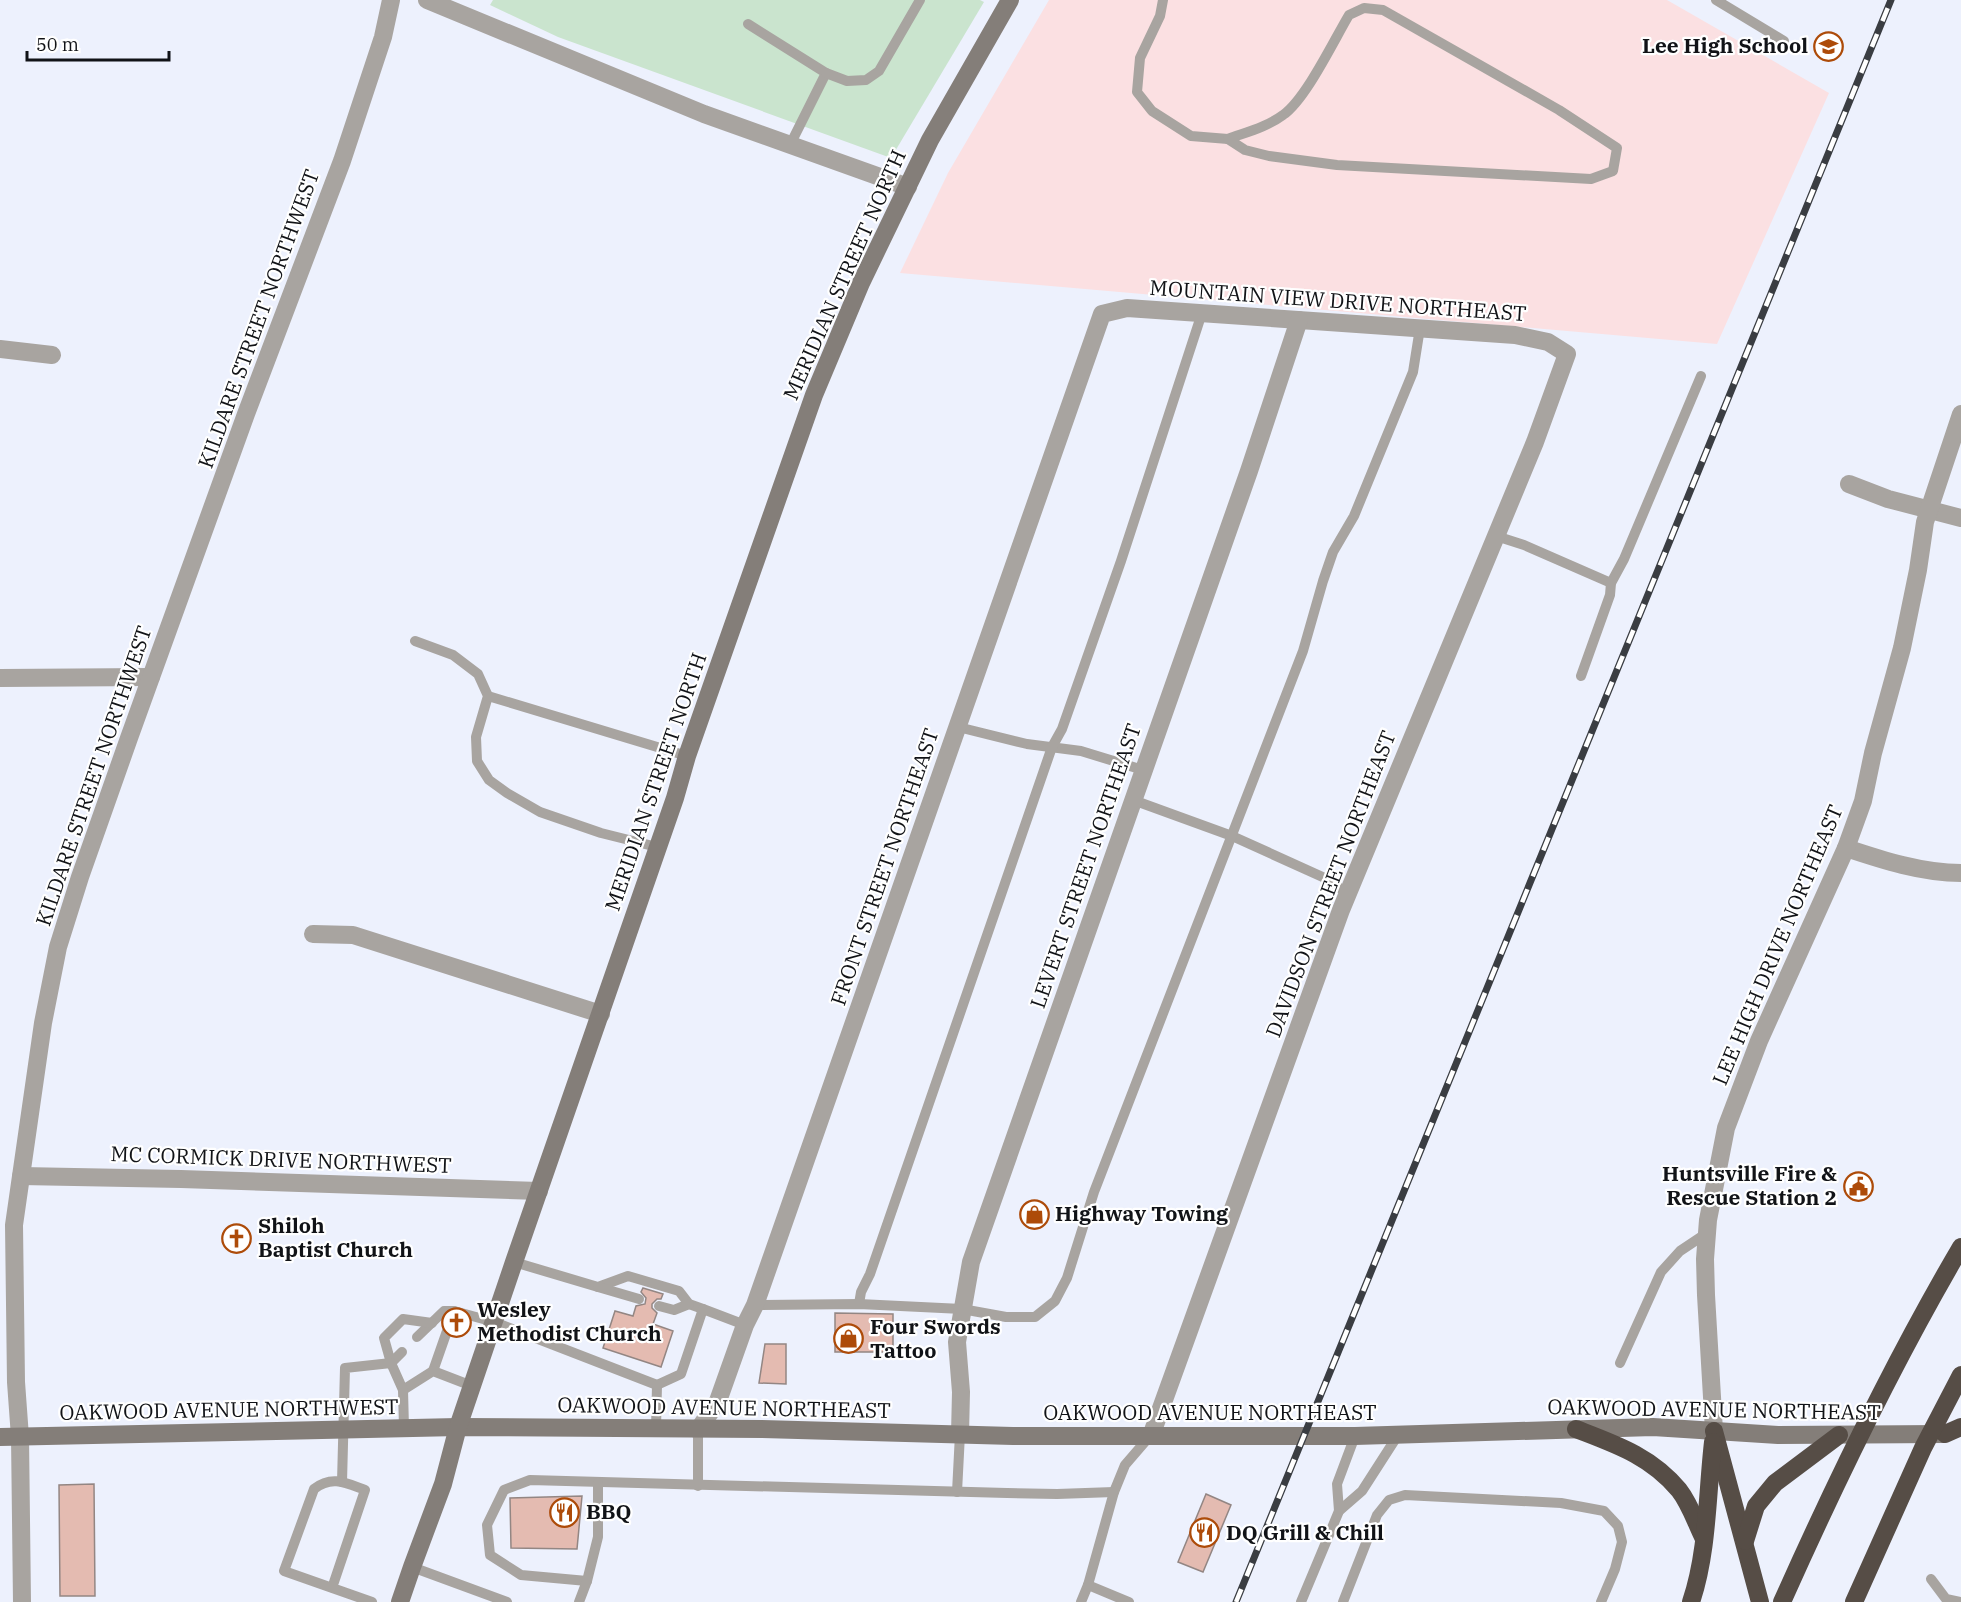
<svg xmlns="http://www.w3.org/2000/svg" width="1961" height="1602" viewBox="0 0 1961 1602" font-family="'IBM Plex Serif',serif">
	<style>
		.industrial { fill: #fbe0e2 }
		.green { fill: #cae4ce }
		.building { fill: #e4bbb1; stroke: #938683; stroke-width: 1.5 }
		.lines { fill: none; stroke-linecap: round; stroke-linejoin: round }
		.lane { stroke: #a8a4a0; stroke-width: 10 }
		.street { stroke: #a8a4a0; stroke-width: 18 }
		.secondary { stroke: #847e79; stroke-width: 18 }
		.highway { stroke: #564d46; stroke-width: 18 }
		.rail-casing { stroke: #3a3d42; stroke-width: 7 }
		.rail { stroke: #fff; stroke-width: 4.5; stroke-dasharray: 14; stroke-linecap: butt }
		.highway-bridge { stroke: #564d46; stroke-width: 18 }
		.labels { text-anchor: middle; stroke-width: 4.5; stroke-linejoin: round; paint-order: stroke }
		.poi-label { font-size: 21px; font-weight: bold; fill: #111317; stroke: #fff; text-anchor: start }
		.street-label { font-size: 21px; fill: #111317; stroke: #fff }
	</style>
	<rect width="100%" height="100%" fill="#edf1fd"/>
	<path class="industrial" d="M1049,0H1667L1829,93L1717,344L900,273L948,173Z"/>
	<path class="green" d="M493,0H980L984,2L891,158L558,37L490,5Z"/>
	<g class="building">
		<path d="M643,1288L663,1294L661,1299H657L652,1304V1308L657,1313L653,1324L673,1331L661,1367L603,1348L615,1311L633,1316L636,1306L645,1304L646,1298L641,1292Z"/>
		<path d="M835,1313L893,1314V1352H835Z"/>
		<path d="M765,1344H786V1384L759,1383Z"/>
		<path d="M94,1484L95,1596H60L59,1485Z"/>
		<path d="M1206,1494L1231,1505L1203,1572L1178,1562Z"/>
		<path d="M582,1496L577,1549L511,1548L510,1498Z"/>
	</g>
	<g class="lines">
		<g class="lane">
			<path d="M1163,0L1160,16L1140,58L1137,92L1152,111L1191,136L1228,139"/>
			<path d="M1716,0L1784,41"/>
			<path d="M1364,8L1383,10L1559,110L1617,148L1613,171L1591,179L1337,165L1269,156L1245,150L1228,139C1247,132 1267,127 1283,115C1306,99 1334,40 1349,15Z"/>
			<path d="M748,24L826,73L790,145"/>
			<path d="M826,73L847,81L866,80L879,71L920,0"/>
			<path d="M1496,536L1524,545L1611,583"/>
			<path d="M415,641L453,655L478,674L488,696L476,737L477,761L489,780L507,793L540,812L601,833L657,847"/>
			<path d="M1581,676L1610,595L1611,583L1624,559L1701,376"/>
			<path d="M488,696L687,756"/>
			<path d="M958,727L1027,744L1081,751L1143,770"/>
			<path d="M1133,800L1232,836L1327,879L1348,894"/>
			<path d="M514,1262L598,1287L628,1276L679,1291L689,1304L703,1309"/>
			<path d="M598,1287L639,1299"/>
			<path d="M859,1304L861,1292L870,1274L1052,747L1062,729L1121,561L1202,313"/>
			<path d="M755,1305L859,1304L962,1309L1006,1317H1035L1055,1301L1067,1278L1094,1192L1303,651L1323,581L1333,552L1354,516L1413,372L1420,328"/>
			<path d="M659,1306L674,1310L689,1304"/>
			<path d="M417,1337L444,1311H454"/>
			<path d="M402,1352L391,1363L384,1338L403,1319L432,1323"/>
			<path d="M1620,1363L1661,1272L1680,1251L1707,1233"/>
			<path d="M433,1371L454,1311L494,1322L657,1385L656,1429"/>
			<path d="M657,1385L681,1374L703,1309L745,1325"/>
			<path d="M403,1390L433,1371L472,1386"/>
			<path d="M342,1482L345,1368L391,1363L403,1390L404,1428"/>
			<path d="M698,1486V1430"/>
			<path d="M957,1492L960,1434"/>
			<path d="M1339,1511L1337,1484L1355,1436"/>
			<path d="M412,1567L507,1602"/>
			<path d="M1931,1579L1946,1599L1960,1602"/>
			<path d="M587,1581L521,1575L490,1555L487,1525L504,1490L530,1480L1007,1493L1057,1494L1114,1492"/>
			<path d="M1088,1585L1129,1602"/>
			<path d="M332,1588L365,1490C346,1483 332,1475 314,1489L284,1571L372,1602"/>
			<path d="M579,1602L587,1581L598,1537V1483"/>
			<path d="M1081,1602L1088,1585L1114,1492L1125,1465L1150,1436"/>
			<path d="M1301,1602L1339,1511L1362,1491L1398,1435"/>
			<path d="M1343,1602L1377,1515L1389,1500L1405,1495L1561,1503L1604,1511L1618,1526L1622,1542L1615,1569L1601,1602"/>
		</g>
		<g class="street">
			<path d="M427,0L704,114L908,187"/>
			<path d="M0,349L52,355"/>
			<path d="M1849,484L1888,499L1961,518"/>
			<path d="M0,678L151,677"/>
			<path d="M1846,848C1882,860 1922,873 1961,873"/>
			<path d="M313,934L353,935L601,1014"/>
			<path d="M21,1176L181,1179L539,1191"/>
			<path d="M698,1430L718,1401L745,1325L755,1305L1102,314L1127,308L1515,335L1548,342L1567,354L1535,442L1341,910L1151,1436"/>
			<path d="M1714,1431L1706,1295L1705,1259L1708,1220L1726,1128L1759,1041L1846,848L1863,801L1873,753L1902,648L1918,570L1925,522L1961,414"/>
			<path d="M960,1434L961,1392L957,1342L971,1262L1249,471L1299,320"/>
			<path d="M22,1602L20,1437L16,1382L14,1225L43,1023L58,947L80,877L129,738L246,414L342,161L383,37L391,0"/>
		</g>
		<g class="secondary">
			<path d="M0,1437L458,1427L762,1429L1013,1436H1355L1653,1427L1778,1435L1944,1434"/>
			<path d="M400,1602L412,1567L443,1484L458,1427L514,1262L675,798L687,756L814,395L861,283L930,140L1010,0"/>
		</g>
		<g class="highway">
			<path d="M1576,1429C1615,1444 1651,1456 1679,1490C1690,1504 1696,1523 1704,1539"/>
			<path d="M1714,1431L1760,1602"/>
			<path d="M1945,1434L1961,1427"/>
			<path d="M1745,1541L1756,1506L1775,1483L1839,1435"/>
			<path d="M1691,1602C1708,1552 1707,1494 1713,1442"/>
		</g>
		<defs>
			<path id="rail" d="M1236,1602L1891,0"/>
		</defs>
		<use href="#rail" class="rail-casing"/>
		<use href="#rail" class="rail"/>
		<g class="highway-bridge">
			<path d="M1782,1602C1836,1481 1894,1361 1961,1247"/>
			<path d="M1854,1602L1923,1448L1961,1375"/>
		</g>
	</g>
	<defs>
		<symbol id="school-ring" viewBox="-11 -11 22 22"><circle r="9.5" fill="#fff" stroke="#ad4b09" stroke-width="1.5"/><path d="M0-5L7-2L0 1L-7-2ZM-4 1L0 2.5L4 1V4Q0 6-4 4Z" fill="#ad4b09"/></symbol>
		<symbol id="civic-ring" viewBox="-11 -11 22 22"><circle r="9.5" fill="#fff" stroke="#ad4b09" stroke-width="1.5"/><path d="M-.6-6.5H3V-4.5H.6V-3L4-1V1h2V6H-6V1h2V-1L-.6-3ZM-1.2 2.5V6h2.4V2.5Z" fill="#ad4b09"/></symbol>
		<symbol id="shop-ring" viewBox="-11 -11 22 22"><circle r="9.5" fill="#fff" stroke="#ad4b09" stroke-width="1.5"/><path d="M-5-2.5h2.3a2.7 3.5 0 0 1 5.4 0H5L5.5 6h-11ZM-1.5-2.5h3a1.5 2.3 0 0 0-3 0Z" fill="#ad4b09"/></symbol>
		<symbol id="church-ring" viewBox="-11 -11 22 22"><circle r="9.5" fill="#fff" stroke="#ad4b09" stroke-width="1.5"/><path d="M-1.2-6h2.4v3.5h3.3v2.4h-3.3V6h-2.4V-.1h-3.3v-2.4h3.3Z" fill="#ad4b09"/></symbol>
		<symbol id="restaurant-ring" viewBox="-11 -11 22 22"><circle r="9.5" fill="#fff" stroke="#ad4b09" stroke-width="1.5"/><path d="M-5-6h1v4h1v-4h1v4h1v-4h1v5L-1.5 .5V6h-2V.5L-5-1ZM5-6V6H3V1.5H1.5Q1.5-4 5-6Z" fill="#ad4b09"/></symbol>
	</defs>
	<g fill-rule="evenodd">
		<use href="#school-ring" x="1812" y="30" width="33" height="33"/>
		<use href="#civic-ring" x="1842" y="1170" width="33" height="33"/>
		<use href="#shop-ring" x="1018" y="1198" width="33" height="33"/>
		<use href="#church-ring" x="220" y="1222" width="33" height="33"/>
		<use href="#church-ring" x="440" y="1306" width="33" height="33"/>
		<use href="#shop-ring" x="832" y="1322" width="33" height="33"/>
		<use href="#restaurant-ring" x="548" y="1496" width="33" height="33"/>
		<use href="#restaurant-ring" x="1188" y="1516" width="33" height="33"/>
	</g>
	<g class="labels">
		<g class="poi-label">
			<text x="1808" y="53" text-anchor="end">Lee High School</text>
			<text x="1837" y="1181" text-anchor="end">Huntsville Fire &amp;<tspan x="1837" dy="24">Rescue Station 2</tspan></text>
			<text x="1055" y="1221">Highway Towing</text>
			<text x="258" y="1233">Shiloh<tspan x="258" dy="24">Baptist Church</tspan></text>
			<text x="477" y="1317">Wesley<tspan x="477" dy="24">Methodist Church</tspan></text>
			<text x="870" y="1334">Four Swords<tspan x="870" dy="24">Tattoo</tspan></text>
			<text x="586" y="1519">BBQ</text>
			<text x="1226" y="1540">DQ Grill &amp; Chill</text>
		</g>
		<g class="street-label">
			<text transform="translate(845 275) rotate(-66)" y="7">MERIDIAN STREET NORTH</text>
			<text transform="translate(1338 301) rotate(4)" y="7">MOUNTAIN VIEW DRIVE NORTHEAST</text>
			<text transform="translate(259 319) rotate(-70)" y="7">KILDARE STREET NORTHWEST</text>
			<text transform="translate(94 776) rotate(-71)" y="7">KILDARE STREET NORTHWEST</text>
			<text transform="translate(656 782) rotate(-71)" y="7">MERIDIAN STREET NORTH</text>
			<text transform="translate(1086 866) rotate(-71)" y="7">LEVERT STREET NORTHEAST</text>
			<text transform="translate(885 867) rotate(-71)" y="7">FRONT STREET NORTHEAST</text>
			<text transform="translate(1331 884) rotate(-69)" y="7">DAVIDSON STREET NORTHEAST</text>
			<text transform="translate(1778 945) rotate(-67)" y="7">LEE HIGH DRIVE NORTHEAST</text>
			<text transform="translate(281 1160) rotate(2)" y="7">MC CORMICK DRIVE NORTHWEST</text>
			<text transform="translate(724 1408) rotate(1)" y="7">OAKWOOD AVENUE NORTHEAST</text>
			<text transform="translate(229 1410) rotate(-1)" y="7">OAKWOOD AVENUE NORTHWEST</text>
			<text transform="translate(1714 1410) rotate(1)" y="7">OAKWOOD AVENUE NORTHEAST</text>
			<text x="1210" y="1420">OAKWOOD AVENUE NORTHEAST</text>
		</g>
	</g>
	<path d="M27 51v9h142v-9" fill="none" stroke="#111317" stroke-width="3"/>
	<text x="36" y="51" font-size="18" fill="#111317" stroke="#ffffff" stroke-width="4.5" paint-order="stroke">50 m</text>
</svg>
